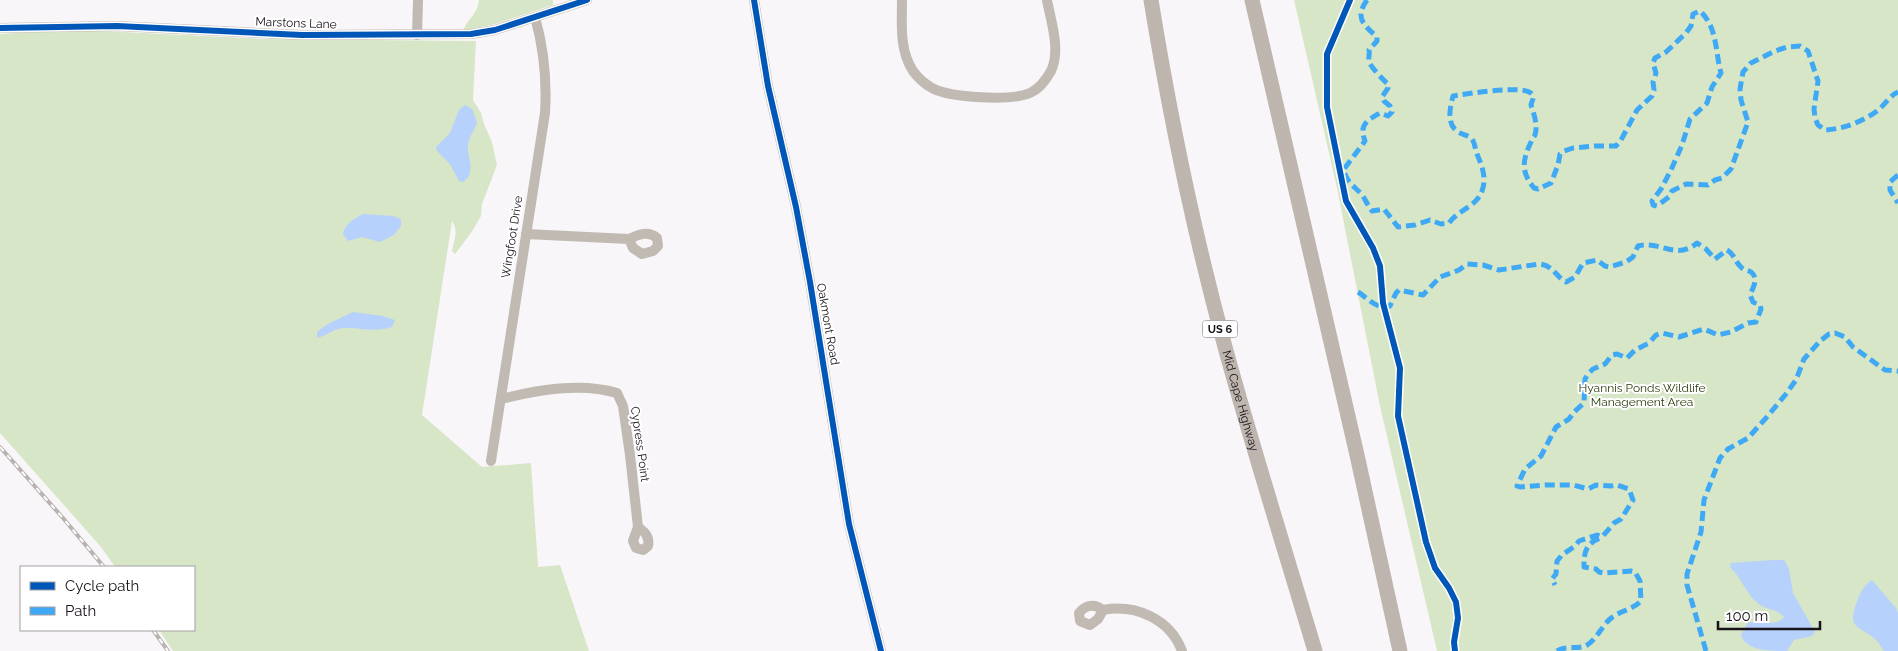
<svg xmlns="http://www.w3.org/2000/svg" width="1898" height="651" viewBox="0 0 1898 651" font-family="Raleway,sans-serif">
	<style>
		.green { fill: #d7e6c6 }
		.water { fill: #b6d1fb }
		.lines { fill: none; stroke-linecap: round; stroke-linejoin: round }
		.minor { stroke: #c0bab3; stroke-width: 10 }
		.highway { stroke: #bdb5ae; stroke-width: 15 }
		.rail-casing { stroke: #b8b3b0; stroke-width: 4 }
		.rail { stroke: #fff; stroke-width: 2; stroke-dasharray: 5.5; stroke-linecap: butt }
		.quiet { stroke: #3fa9f5; stroke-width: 5; stroke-dasharray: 10 5; stroke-linecap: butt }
		.cycleway-casing { stroke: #fff; stroke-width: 9 }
		.cycleway { stroke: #0057b8; stroke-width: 6 }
		.labels { text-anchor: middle; stroke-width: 4; stroke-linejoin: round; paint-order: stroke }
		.shield { fill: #fff; stroke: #5d595e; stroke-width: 1 }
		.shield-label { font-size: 11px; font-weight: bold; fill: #181219 }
		.street-label { font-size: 12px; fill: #181219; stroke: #fff }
		.park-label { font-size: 12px; fill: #293c0e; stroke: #fff }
	</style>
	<rect width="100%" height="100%" fill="#f9f6fa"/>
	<g class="green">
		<path d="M479,0H553V5L495,24L463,31C468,17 476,18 479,0Z"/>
		<path d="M1294,0H1898V651H1437L1380,406L1337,188Z"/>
		<path d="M51,31H101L264,39L476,41L473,100L481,113L484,124L492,142L497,165L482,204L481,216L471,233L455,254L452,251C454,240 459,231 452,221L422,415L482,467L531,463L538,567L560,565L589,651H173L159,630H194V567H115L101,547L0,433V34Z"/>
	</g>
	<g class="water">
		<path d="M465,105L472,109L477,122C475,130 469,136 468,145C467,158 477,173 463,182L459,181L450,164L437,151L436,147L450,133L459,110Z"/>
		<path d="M363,214L393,216L401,219V226L394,235L380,242L362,237L348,241L343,234C345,223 354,219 363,214Z"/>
		<path d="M353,312L383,316L395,320L392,327C374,333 361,327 343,328C333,329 326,336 317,338V332L328,324Z"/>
		<path d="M1773,560H1784L1789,569L1793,593L1815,632L1812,636L1794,640L1787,651C1769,651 1746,651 1741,635L1748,622C1759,621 1777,627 1784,617C1777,609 1768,610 1760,605C1746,595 1742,578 1730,567L1731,563Z"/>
		<path d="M1872,580L1896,608L1898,613V651H1884C1881,648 1880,644 1877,641C1863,626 1845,631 1857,602C1860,593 1863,586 1872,580Z"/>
	</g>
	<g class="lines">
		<g class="minor">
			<path d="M754,0L768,86L796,207L810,282L849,524L881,651"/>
			<path d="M902,0C902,23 899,50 913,71C918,78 925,84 932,88C951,98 1011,101 1030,93C1039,89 1046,80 1051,71C1061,50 1051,22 1047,0"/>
			<path d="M0,28L117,26L302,35L471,34L495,30L587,0"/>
			<path d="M417,35L418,0"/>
			<path d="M526,234L629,239C638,235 648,230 657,238L658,246L653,251L642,254L633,248L629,239"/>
			<path d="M501,399C537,390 581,382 617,393L623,406L630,455L638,527L633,541L636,548L643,550L648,546C650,537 645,532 638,527"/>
			<path d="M491,461L545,113C547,80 544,49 535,17"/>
			<path d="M1103,610L1098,619L1090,625L1080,621L1079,613C1086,604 1095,604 1103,610C1136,604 1170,619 1182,651"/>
		</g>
		<g class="highway">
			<path id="s1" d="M1151,0C1170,117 1194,233 1225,347C1253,449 1285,550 1315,651"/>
			<path d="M1252,0L1357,455L1400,651"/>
		</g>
		<defs>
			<g id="rail">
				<path d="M0,447L63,518L104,567"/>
				<path d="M153,630L168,651"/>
			</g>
		</defs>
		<use href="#rail" class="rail-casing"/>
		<use href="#rail" class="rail"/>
		<g class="quiet">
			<path d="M1367,0C1354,18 1364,25 1377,37V41L1369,50C1370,54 1368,58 1369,62C1371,67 1384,81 1388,84V88L1382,97L1384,101L1390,106L1392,112L1388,116L1380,113C1366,121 1359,125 1365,141L1344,169C1345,182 1356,187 1363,196C1366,201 1368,206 1372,211L1384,209L1398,227L1415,225L1430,220L1441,224L1449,223C1458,210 1476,207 1482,191C1487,178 1482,166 1477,154C1475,149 1475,143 1472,139C1468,135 1463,135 1458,132C1446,124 1450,108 1453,96C1467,94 1524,84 1532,94C1535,97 1532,100 1531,105C1534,114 1538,125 1535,135C1534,137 1532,139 1531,142C1522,161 1521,172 1534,188L1538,189L1551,183L1558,165L1560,154L1564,151L1573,148L1595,146H1616L1621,140L1637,110L1652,96L1654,90L1653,82L1656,73L1653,63L1655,58L1666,52L1686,33L1691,26L1693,14L1700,11C1718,28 1715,52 1721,73L1712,87L1707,103L1690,119L1682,145L1671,170L1661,189L1652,201L1653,205L1657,206L1669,197L1672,191L1686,184L1708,185L1715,180L1722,178L1731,169L1748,122L1741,100L1740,89L1743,72L1751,63L1775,51L1787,47L1800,46L1808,51L1818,81L1814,109L1815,118L1818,125L1825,130C1843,129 1862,122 1877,111C1885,105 1889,96 1898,92"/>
			<path d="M1898,175L1890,182V190L1898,203"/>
			<path d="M1358,292C1368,298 1376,310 1390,306L1396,293L1399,290L1423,295L1440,277L1459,270L1467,264L1483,265L1499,270L1539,264C1553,265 1555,276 1566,282L1575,277L1583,263L1597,260L1605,266L1609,267L1626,262L1633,257L1638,246C1660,240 1676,261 1697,243L1706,249L1715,259L1727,250C1734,254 1735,261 1740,266C1743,270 1747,270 1751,272C1759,278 1753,288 1750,295L1753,302L1760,305L1761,309L1756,322L1748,323L1731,332L1718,335L1704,329L1679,337L1662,333L1656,335L1649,343L1635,350L1627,358L1617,354L1612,355L1605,364L1593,369L1588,374L1585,379L1584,403L1574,412L1569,419L1556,427L1541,456L1525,469L1517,486L1520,487L1545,485H1573L1588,489L1596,485L1611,486L1617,485L1629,489L1633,500L1621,519L1614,523L1602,537L1597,535L1579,541L1575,546L1562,555L1557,561L1556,574L1552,579L1555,585"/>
			<path d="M1557,651C1565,645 1578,650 1587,645C1596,640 1602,626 1610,619C1619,611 1632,610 1641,601L1640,581L1635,572L1631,571L1604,573L1599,572L1596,569L1584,567C1584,553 1585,544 1600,538"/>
			<path d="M1706,651L1687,585V574L1701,532L1704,500L1720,458L1728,449L1748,438L1766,418L1786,394L1796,380L1804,359L1820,341L1829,334L1835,333L1845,337L1853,347L1885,370L1898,371"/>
		</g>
		<defs>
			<g id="cycleway">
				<path d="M754,0L768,86L796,207L810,282L849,524L881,651"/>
				<path d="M1350,0L1327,54V107L1346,201L1373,248L1380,266L1383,303L1400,368L1398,416L1426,542L1435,568L1449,588L1456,602L1458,618L1454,642L1455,651"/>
				<path d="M0,28L117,26L302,35L471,34L495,30L587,0"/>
			</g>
		</defs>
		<use href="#cycleway" class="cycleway-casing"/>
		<use href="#cycleway" class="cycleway"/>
	</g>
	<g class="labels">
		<rect class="shield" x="1202.5" y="320.5" width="35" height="17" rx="4"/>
		<g class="shield-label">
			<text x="1220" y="333">US 6</text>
		</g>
		<g class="street-label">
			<text transform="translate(296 23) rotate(2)" y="4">Marstons Lane</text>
			<text transform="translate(512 237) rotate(-81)" y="4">Wingfoot Drive</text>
			<text transform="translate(828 324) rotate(80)" y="4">Oakmont Road</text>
			<text dy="4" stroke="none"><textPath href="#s1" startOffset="411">Mid Cape Highway</textPath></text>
			<text transform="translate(640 444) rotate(82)" y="4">Cypress Point</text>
		</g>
		<g class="park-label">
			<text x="1642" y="392">Hyannis Ponds Wildlife<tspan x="1642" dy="14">Management Area</tspan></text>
		</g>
	</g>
	<rect x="20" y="566" width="175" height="65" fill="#ffffff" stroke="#a3a0a3"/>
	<rect x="30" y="582" width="25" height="8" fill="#0057b8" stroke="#a3a0a3"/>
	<text x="65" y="591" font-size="15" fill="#181219">Cycle path</text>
	<rect x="30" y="607" width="25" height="8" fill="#3fa9f5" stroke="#a3a0a3"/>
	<text x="65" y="616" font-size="15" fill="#181219">Path</text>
	<path d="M1718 621v8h102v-8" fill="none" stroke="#181219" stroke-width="2.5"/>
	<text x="1726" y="621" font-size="15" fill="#181219" stroke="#ffffff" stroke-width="4" paint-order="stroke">100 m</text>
</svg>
